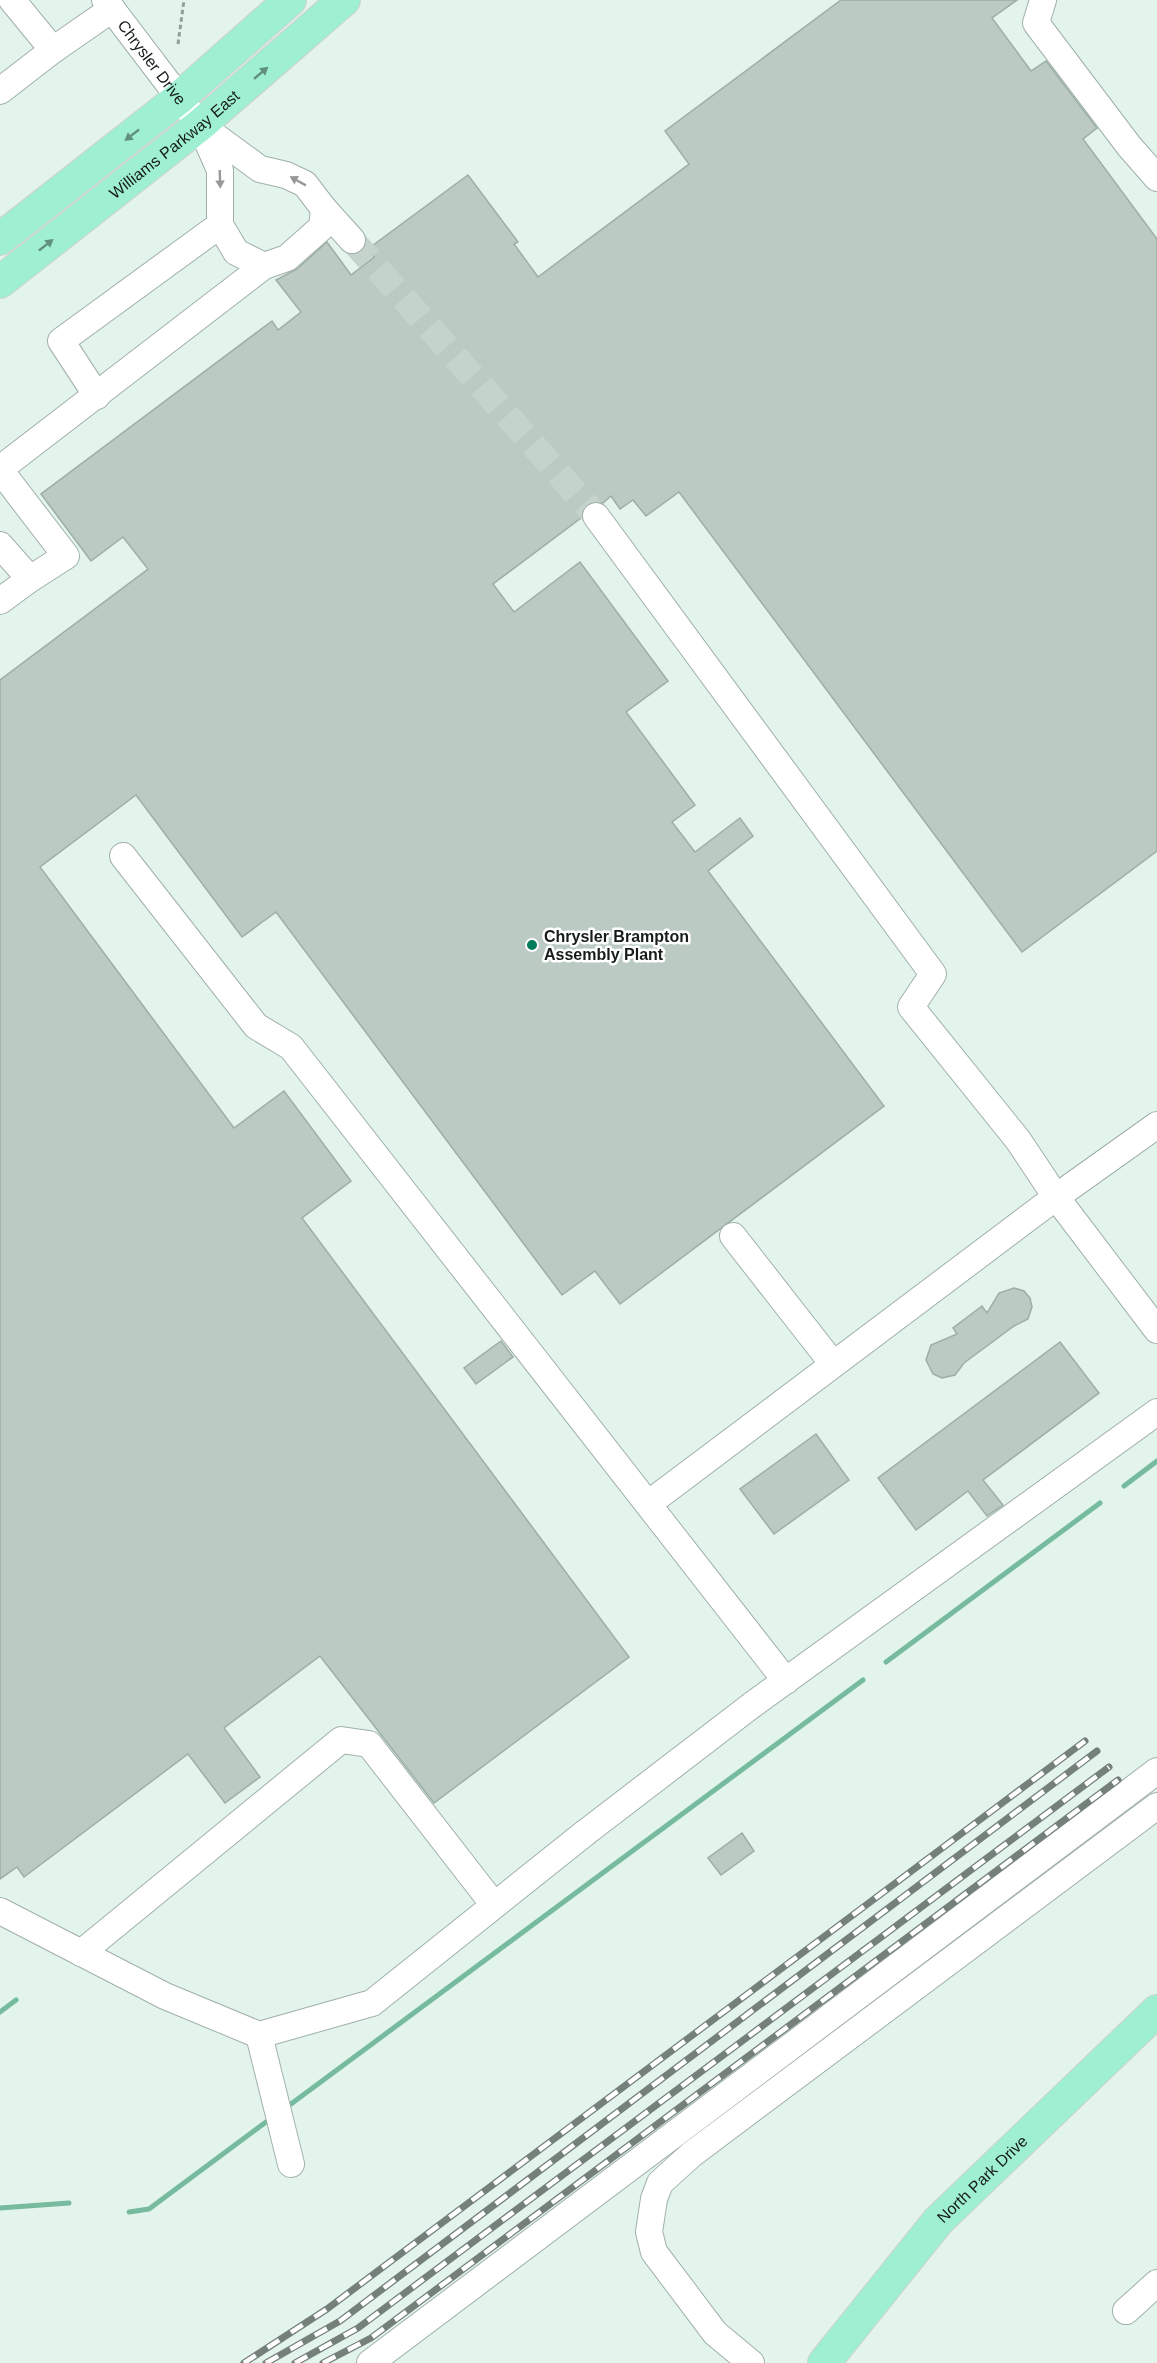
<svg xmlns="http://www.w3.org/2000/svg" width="1157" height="2363" viewBox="0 0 1157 2363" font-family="Arial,sans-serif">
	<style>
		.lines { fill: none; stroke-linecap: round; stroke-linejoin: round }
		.stream { stroke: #76bb9e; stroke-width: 5 }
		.building { fill: #bbcbc3; stroke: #9daea6; stroke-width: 1.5 }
		.minor-tunnel { stroke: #c4d4cc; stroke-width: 26; stroke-dasharray: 26 13; stroke-linecap: butt }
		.minor-casing { stroke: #a0b0a8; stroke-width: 28 }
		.major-casing { stroke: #d0d2d1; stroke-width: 34 }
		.path { stroke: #93a09a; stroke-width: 3; stroke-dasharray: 4.5 3; stroke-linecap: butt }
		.minor { stroke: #fff; stroke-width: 26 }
		.major { stroke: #9fefd2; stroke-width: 32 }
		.rail-casing { stroke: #75807b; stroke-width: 7 }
		.rail { stroke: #fff; stroke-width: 4.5; stroke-dasharray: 14; stroke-linecap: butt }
		.minor-bridge-casing { stroke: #a0b0a8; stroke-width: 28; stroke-linecap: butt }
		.minor-bridge { stroke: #fff; stroke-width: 26 }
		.oneway { fill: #61907f }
		.oneway2 { fill: #969998 }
		.poi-dot { fill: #007c5a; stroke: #fff; stroke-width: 2 }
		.labels { text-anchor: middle; stroke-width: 5; stroke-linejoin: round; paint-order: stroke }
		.street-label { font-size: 16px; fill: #161c19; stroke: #fff }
		.poi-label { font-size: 16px; font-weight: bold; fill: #161c19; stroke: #fff; text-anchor: start }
	</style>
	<rect width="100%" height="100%" fill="#e3f4ec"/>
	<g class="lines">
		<g class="stream">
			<path d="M1124,1486L1157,1461"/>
			<path d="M886,1662L1100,1503"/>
			<path d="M0,2012L16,2000"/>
			<path d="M291,2104L863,1680"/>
			<path d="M0,2208L69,2203"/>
			<path d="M129,2212L149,2209L266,2122"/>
		</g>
	</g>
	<g class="building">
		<path d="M841,0H1017L992,18L1031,71L1046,61L1097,128L1083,139L1157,239V851L1022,952L679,492L646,516L633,500L620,509L611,496L603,503L594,501L587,504L581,518L493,584L514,612L580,562L668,681L626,712L695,805L672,822L695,852L740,818L753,836L708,871L884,1106L620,1304L595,1271L562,1295L276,912L242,937L136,795L40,867L234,1128L284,1091L351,1181L302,1218L629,1657L434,1803L320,1656L224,1728L260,1777L225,1803L188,1754L24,1877L17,1867L0,1879V680L148,569L123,537L91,561L41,494L272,321L278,330L301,312L276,280L297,269L327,242L351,275L374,257L368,249L468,175L518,242L514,244L538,277L689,164L665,131Z"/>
		<path d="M1014,1288L1024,1291L1030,1298L1032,1307L1028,1319L1014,1326L964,1363L955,1375L942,1378L933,1374L926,1360L931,1345L957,1334L953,1328L982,1306L987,1313L999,1293Z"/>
		<path d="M501,1341L513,1357L476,1384L464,1368Z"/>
		<path d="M1060,1342L1099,1393L983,1480L1003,1505L987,1516L968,1491L916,1530L878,1478Z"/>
		<path d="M816,1434L849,1480L774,1534L740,1489Z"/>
		<path d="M742,1833L754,1851L721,1875L708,1858Z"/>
	</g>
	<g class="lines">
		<path class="minor-tunnel" d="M352,240L596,516"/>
		<defs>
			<g id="minor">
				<path d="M12,0L53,50L112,9"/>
				<path id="s1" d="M105,0L200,125L260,169L286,175L305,184L324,209L322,227L287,258L264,266L236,252L220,225V170L200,125"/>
				<path d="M1043,0L1036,23L1129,146L1157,178"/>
				<path d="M0,91L53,50"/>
				<path d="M324,209L352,240"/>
				<path d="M97,396L61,341L220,225"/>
				<path d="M0,469L264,266"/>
				<path d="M0,470L66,556L30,579"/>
				<path d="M596,516L933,974L911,1007L1018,1140L1056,1197L1157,1330"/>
				<path d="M0,545L30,579L0,601"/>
				<path d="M123,856L256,1026L291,1047L786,1681"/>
				<path d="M733,1236L833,1364"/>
				<path d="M648,1504L1056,1197L1157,1125"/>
				<path d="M752,1705L1157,1412"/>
				<path d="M0,1911L165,1996L259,2035L372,2003L585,1833"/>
				<path d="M81,1953L341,1740L369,1744L494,1905"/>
				<path d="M259,2035L291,2164"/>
				<path d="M1126,2311L1157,2283"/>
				<path d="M370,2363L1157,1771"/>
				<path d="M751,2363L715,2333L654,2252L649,2232L654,2199L660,2183L692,2154L1157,1806"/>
			</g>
			<g id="major">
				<path d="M0,239L178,99L290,0"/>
				<path id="s2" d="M0,282L200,125L344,0"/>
				<path id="s3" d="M824,2363L938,2221L1157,2011"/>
			</g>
		</defs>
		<use href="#minor" class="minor-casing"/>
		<use href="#major" class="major-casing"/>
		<path class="path" d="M178,44L184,0"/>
		<use href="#minor" class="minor"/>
		<use href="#major" class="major"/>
		<defs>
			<g id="rail">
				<path d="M244,2363L327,2309L1085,1741"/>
				<path d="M266,2363L340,2321L1097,1751"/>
				<path d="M295,2363L358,2328L1109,1767"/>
				<path d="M323,2363L371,2338L1118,1780"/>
			</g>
		</defs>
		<use href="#rail" class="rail-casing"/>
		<use href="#rail" class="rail"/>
		<defs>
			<path id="minor-bridge" d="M585,1833L752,1705"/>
		</defs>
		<use href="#minor-bridge" class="minor-bridge-casing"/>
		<use href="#minor-bridge" class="minor-bridge"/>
	</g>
	<defs><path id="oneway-solid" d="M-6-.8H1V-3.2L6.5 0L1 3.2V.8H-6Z" transform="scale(1.5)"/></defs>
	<g class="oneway">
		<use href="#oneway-solid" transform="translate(261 73) rotate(-40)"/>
		<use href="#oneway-solid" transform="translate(132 135) rotate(142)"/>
		<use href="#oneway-solid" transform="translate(46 245) rotate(-38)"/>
	</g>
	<g class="oneway2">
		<use href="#oneway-solid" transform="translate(220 179) rotate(88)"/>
		<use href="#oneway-solid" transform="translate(298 181) rotate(-151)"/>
	</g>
	<circle class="poi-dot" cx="532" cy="945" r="6"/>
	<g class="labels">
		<g class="street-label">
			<text dy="6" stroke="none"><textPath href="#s1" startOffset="78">Chrysler Drive</textPath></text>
			<text dy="6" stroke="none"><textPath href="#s2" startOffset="222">Williams Parkway East</textPath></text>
			<text dy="6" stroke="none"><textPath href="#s3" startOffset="243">North Park Drive</textPath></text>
		</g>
		<g class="poi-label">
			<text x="544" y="942">Chrysler Brampton<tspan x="544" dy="18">Assembly Plant</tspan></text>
		</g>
	</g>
</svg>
